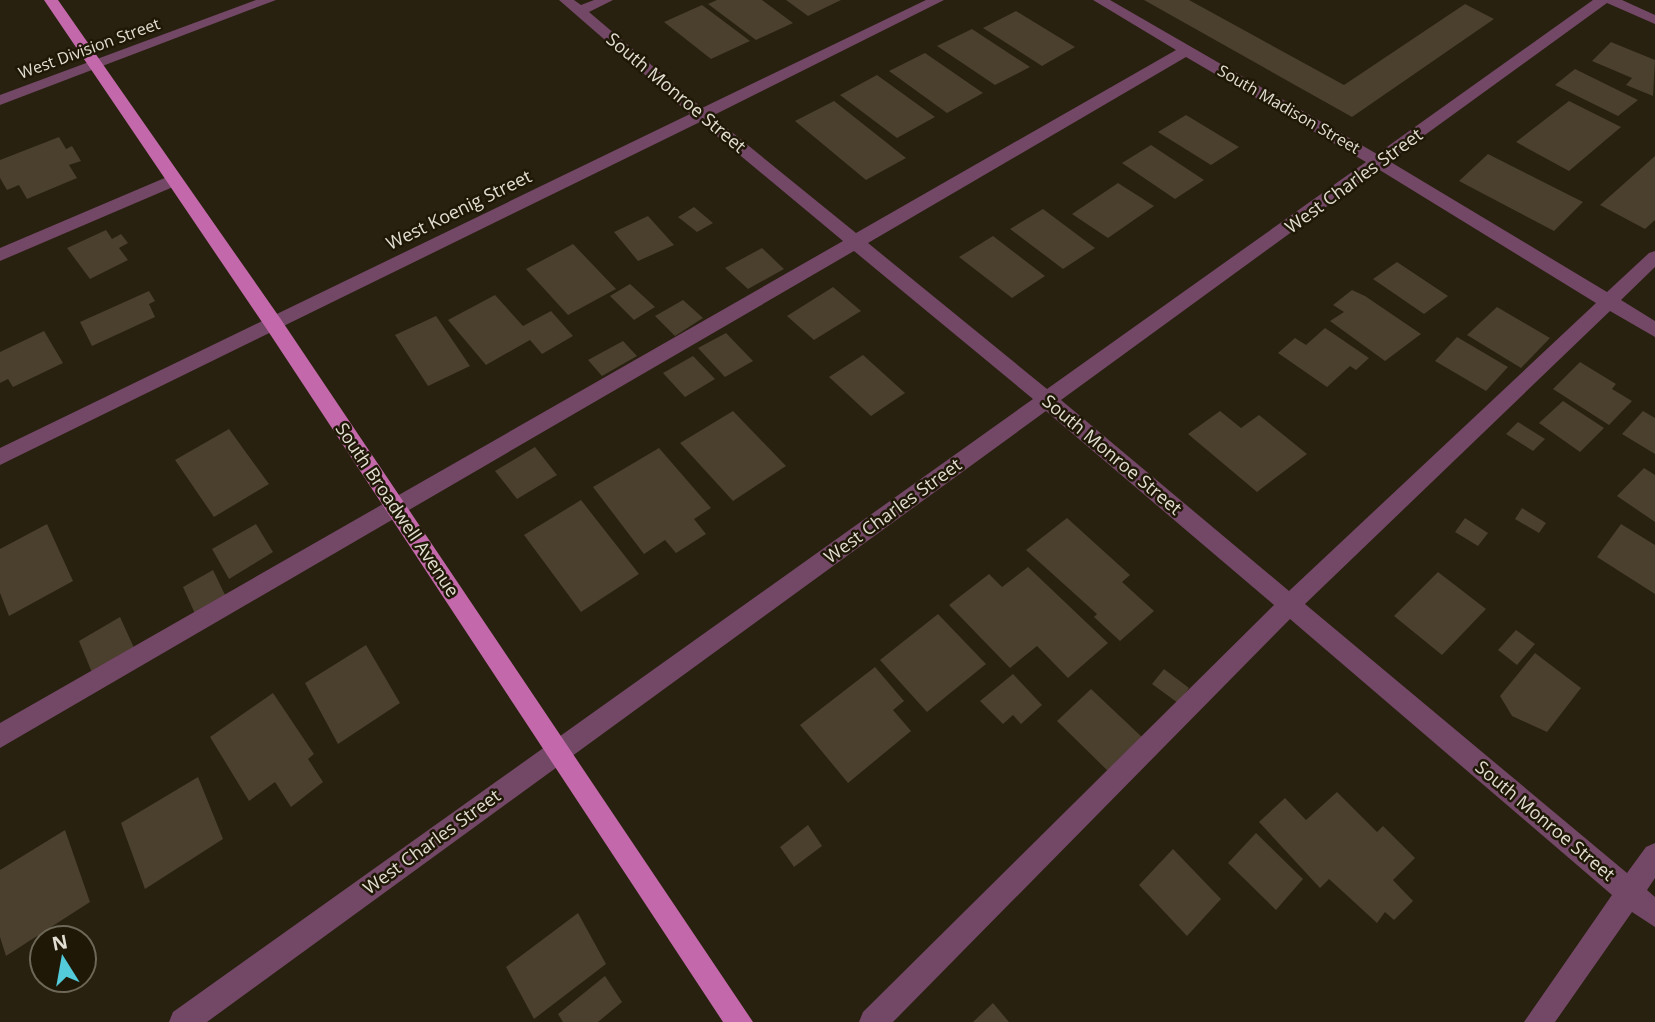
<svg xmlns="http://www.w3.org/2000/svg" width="1655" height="1022" viewBox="0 0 1655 1022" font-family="'Open Sans',sans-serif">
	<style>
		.building { fill: #4b3f2e }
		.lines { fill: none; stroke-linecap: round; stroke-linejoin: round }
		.minor { fill: #734766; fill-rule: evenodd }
		.major { fill: #c368aa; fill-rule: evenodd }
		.labels { text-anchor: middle; stroke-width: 5; stroke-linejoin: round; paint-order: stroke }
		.far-street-label { font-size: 16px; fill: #e2ded2; stroke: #1f1806 }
		.street-label { font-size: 18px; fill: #e2ded2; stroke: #1f1806 }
	</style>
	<rect width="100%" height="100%" fill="#28210f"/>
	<g class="building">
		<path d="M717,0H762L793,23L756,40L708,4Z"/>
		<path d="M786,0H841L808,16Z"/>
		<path d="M1144,0H1189L1344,85L1465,4L1494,19L1352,117Z"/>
		<path d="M702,5L750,41L711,59L664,22Z"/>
		<path d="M1016,11L1075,47L1042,66L983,28Z"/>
		<path d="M972,29L1030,67L995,85L937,46Z"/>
		<path d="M1611,42L1655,60L1653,96L1626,85L1632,78L1592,61Z"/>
		<path d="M925,53L983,93L947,113L889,71Z"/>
		<path d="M1575,69L1638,100L1618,116L1555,85Z"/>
		<path d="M877,75L935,117L897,138L840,95Z"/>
		<path d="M834,101L906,158L866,180L795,121Z"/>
		<path d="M1569,101L1621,127L1569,171L1516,142Z"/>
		<path d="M1186,115L1239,147L1211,165L1158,132Z"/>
		<path d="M59,137L66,149L72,146L81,161L69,165L77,178L27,199L19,185L7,190L0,178V160Z"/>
		<path d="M1151,145L1204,180L1175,199L1122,163Z"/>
		<path d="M1488,154L1583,202L1554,231L1459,181Z"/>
		<path d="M1655,156V220L1645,229L1600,205Z"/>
		<path d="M1118,183L1154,206L1108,238L1072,214Z"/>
		<path d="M694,207L713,223L697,232L678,217Z"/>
		<path d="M1043,209L1095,248L1063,269L1010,229Z"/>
		<path d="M648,216L674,245L638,261L614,232Z"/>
		<path d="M106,230L112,239L121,234L128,243L119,248L128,260L90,279L67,248Z"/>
		<path d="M993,236L1045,276L1012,298L959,257Z"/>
		<path d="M573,244L616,289L568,315L526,269Z"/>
		<path d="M762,248L784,269L748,289L725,268Z"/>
		<path d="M1397,262L1448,296L1424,314L1373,279Z"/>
		<path d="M630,284L655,307L634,320L610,296Z"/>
		<path d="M833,287L861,311L814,340L787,316Z"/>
		<path d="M1352,290L1365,296L1421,334L1385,361L1330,321L1344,312L1333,305Z"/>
		<path d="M149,291L155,301L149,304L155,317L92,346L80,322Z"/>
		<path d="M495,295L523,326L551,311L573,336L542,354L530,340L486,365L448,320Z"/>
		<path d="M683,300L703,318L675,336L655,316Z"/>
		<path d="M1497,307L1550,338L1521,368L1467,335Z"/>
		<path d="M436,316L470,366L428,386L395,335Z"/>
		<path d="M1325,328L1369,358L1356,370L1350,366L1327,387L1278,353L1295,338L1306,345Z"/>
		<path d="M44,331L63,363L13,387L8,379L0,383V352Z"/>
		<path d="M726,333L753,361L725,377L698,348Z"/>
		<path d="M1457,337L1508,367L1486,391L1435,361Z"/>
		<path d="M623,341L637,356L602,376L588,360Z"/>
		<path d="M863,355L905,393L871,416L829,377Z"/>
		<path d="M693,356L715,379L685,397L663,373Z"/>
		<path d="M1580,362L1616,384L1612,389L1632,401L1609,425L1553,389Z"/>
		<path d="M1563,401L1604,428L1580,452L1539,423Z"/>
		<path d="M733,411L786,466L733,501L680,443Z"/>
		<path d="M1220,411L1241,428L1259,415L1307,454L1257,492L1188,434Z"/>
		<path d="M1643,411L1655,418V454L1622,434Z"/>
		<path d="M1518,422L1545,439L1533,451L1506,434Z"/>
		<path d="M229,429L269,484L214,517L175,460Z"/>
		<path d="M535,447L557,475L517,499L495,471Z"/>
		<path d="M659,448L711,508L694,519L706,534L676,553L665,540L644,554L593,487Z"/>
		<path d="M1644,468L1655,475V522L1617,496Z"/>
		<path d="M581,500L639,574L581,612L524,535Z"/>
		<path d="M1522,508L1546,523L1539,533L1515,519Z"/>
		<path d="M1067,518L1130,575L1122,582L1154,611L1120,641L1094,617L1097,614L1026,550Z"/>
		<path d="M1465,518L1488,533L1478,546L1455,532Z"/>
		<path d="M47,524L73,581L9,616L0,593V549Z"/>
		<path d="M256,524L273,552L229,579L212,549Z"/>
		<path d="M1621,524L1655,545V594L1597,557Z"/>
		<path d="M1028,567L1108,643L1068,678L1037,646L1010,668L949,605L989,574L1002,587Z"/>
		<path d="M213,570L227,599L196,616L183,587Z"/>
		<path d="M1438,572L1486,609L1442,655L1394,616Z"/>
		<path d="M938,614L986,664L927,712L880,660Z"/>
		<path d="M120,617L135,650L93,675L79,641Z"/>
		<path d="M1516,630L1535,644L1517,665L1498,650Z"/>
		<path d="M366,645L400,703L338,744L305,683Z"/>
		<path d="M1535,653L1581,688L1547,732L1512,716L1500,696Z"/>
		<path d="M875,667L904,701L893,710L911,731L848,783L800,725Z"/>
		<path d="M1164,669L1189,688L1178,703L1152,684Z"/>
		<path d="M1013,674L1042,705L1021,724L1013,715L1003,724L980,701Z"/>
		<path d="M1091,689L1144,739L1110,773L1057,721Z"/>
		<path d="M273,693L314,754L308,759L323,782L291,807L275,782L249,801L210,737Z"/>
		<path d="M198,777L223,839L145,889L121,823Z"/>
		<path d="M1337,792L1377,832L1383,826L1415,858L1393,880L1413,901L1394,920L1385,912L1377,923L1329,879L1320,888L1259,822L1285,798L1306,820Z"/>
		<path d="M808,825L822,846L794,867L780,847Z"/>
		<path d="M65,830L90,902L6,956L0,937V870Z"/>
		<path d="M1256,833L1303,879L1276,910L1228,863Z"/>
		<path d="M1173,849L1221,899L1187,936L1139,885Z"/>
		<path d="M578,913L606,964L534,1019L506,967Z"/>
		<path d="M605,976L622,1002L598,1022H563L558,1014Z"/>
		<path d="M993,1003L1009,1022H973Z"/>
	</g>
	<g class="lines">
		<g class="minor">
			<path d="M256,0H276L0,105V95Z"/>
			<path d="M559,0H574L581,5L594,0H613L589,12L702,108L926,0H944L712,116L856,233L1176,50L1093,0H1110L1377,154L1593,0H1622L1655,15V24L1607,3L1389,161L1607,292L1649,253L1655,251V267L1621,300L1655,321V337L1610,311L1305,604L1627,873L1646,847L1655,843V878L1647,890L1655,897V927L1632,912L1555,1022H1524L1612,895L1290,619L893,1022H859L863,1012L1274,605L1046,411L207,1022H169L173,1012L1033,399L854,251L0,748V723L843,241L700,122L0,465V448L690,114ZM1186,57L1366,162L1047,389L868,243ZM1378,169L1596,303L1289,591L1061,400Z"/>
			<path d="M174,174L182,180L180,184L0,261V248Z"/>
		</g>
		<path class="major" d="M44,0H58L280,318L753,1022H723L266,328Z"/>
	</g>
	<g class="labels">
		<g class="far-street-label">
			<text transform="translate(89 48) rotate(-20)" y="6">West Division Street</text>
			<text transform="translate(1289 109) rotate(30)" y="6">South Madison Street</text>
		</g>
		<g class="street-label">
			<text transform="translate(676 93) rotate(40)" y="6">South Monroe Street</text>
			<text transform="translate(1354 181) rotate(-36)" y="6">West Charles Street</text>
			<text transform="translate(459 210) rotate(-26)" y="6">West Koenig Street</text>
			<text transform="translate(1112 455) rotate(40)" y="6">South Monroe Street</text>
			<text transform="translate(397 510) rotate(56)" y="6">South Broadwell Avenue</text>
			<text transform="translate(893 511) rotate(-36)" y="6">West Charles Street</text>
			<text transform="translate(1545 821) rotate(40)" y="6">South Monroe Street</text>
			<text transform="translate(432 842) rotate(-36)" y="6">West Charles Street</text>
		</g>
	</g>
	<g transform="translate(63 959) rotate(349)"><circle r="33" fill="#1f1806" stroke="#6d6758" stroke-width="2"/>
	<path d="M0-5L12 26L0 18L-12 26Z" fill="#53cbda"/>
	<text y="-10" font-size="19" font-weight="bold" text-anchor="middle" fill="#e2ded2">N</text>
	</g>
</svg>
